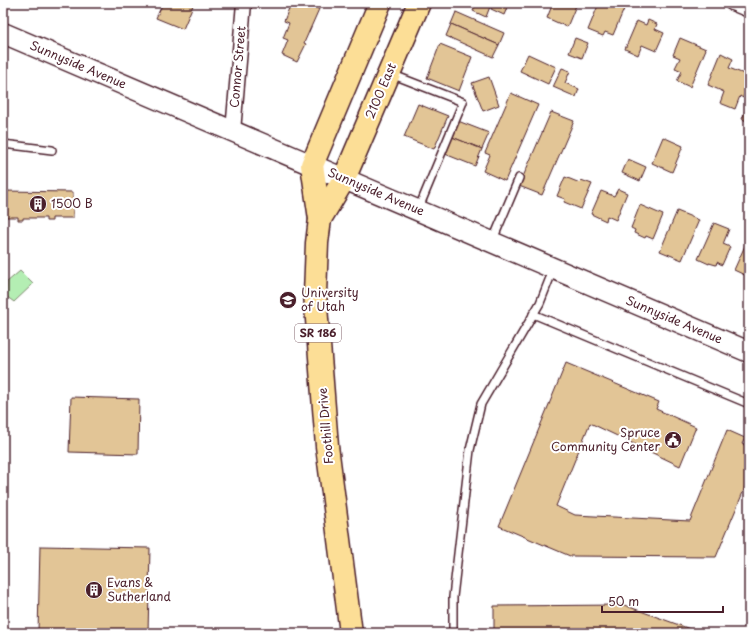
<svg xmlns="http://www.w3.org/2000/svg" width="752" height="636" viewBox="0 0 752 636" font-family="'Playpen Sans',sans-serif">
	<style>
		.green { fill: #b4eeb3; stroke: #7f866f }
		.building { fill: #e2c596; stroke: #4a1f2b }
		.lines { fill: none; stroke-linecap: round; stroke-linejoin: round }
		.lane-casing { stroke: #4a1f2b; stroke-width: 10 }
		.street-casing { stroke: #4a1f2b; stroke-width: 17 }
		.secondary-casing { stroke: #4a1f2b; stroke-width: 23 }
		.primary-casing { stroke: #4a1f2b; stroke-width: 25 }
		.lane { stroke: #fff; stroke-width: 7 }
		.street { stroke: #fff; stroke-width: 14 }
		.secondary { stroke: #fff; stroke-width: 20 }
		.primary { stroke: #fcde96; stroke-width: 22 }
		.labels { text-anchor: middle; stroke-width: 4; stroke-linejoin: round; paint-order: stroke }
		.shield { fill: #fff; stroke: #80626b; stroke-width: 1 }
		.shield-label { font-size: 11px; font-weight: bold; fill: #4a1f2b }
		.street-label { font-size: 12px; fill: #4a1f2b; stroke: #fff }
		.poi-label { font-size: 12px; fill: #4a1f2b; stroke: #fff; text-anchor: start }
	</style>
	<rect width="100%" height="100%" fill="#fff"/>
	<filter id="ink" filterUnits="userSpaceOnUse"><feTurbulence type="fractalNoise" baseFrequency=".025" numOctaves="2"/><feDisplacementMap in="SourceGraphic" scale="8" xChannelSelector="R" yChannelSelector="G"/><feConvolveMatrix kernelMatrix="1 2 1 2 8 2 1 2 1" color-interpolation-filters="sRGB"/></filter>
	<g filter="url(#ink)">
		<path class="green" d="M20,271L33,284L14,302L6,296L7,282Z"/>
		<g class="building">
			<path d="M163,3H194L183,29L156,18Z"/>
			<path d="M291,3H307L319,9L304,43L306,44L297,62L282,55L288,40L283,38L289,23L284,21Z"/>
			<path d="M476,3L491,4L486,17L473,11Z"/>
			<path d="M493,3H509L504,15L491,9Z"/>
			<path d="M553,3H577L567,27L547,18Z"/>
			<path d="M599,3L606,6L607,3H609L624,9L613,35L605,32L603,36L588,30Z"/>
			<path d="M456,12L504,33L499,45L451,24Z"/>
			<path d="M648,20L657,24L655,29L664,33L656,51L642,45L638,55L625,49L637,21L646,25Z"/>
			<path d="M451,24L499,45L493,57L446,36Z"/>
			<path d="M575,38L588,43L582,58L569,53Z"/>
			<path d="M680,38L706,49L690,87L677,81L682,71L675,68L680,58L673,55Z"/>
			<path d="M440,44L472,57L459,91L427,78Z"/>
			<path d="M721,53L733,59L729,68L749,76V83L743,98L740,96L735,109L720,103L724,92L708,85Z"/>
			<path d="M528,54L556,67L548,84L520,71Z"/>
			<path d="M562,68L570,71L565,83L579,89L576,97L553,87Z"/>
			<path d="M489,77L499,105L483,111L472,83Z"/>
			<path d="M511,93L538,105L505,181L483,171L490,155L485,153Z"/>
			<path d="M418,104L448,116L434,149L404,137Z"/>
			<path d="M748,104L749,105V122L742,119Z"/>
			<path d="M551,112L574,121L542,195L519,186Z"/>
			<path d="M458,121L489,133L482,149L452,137Z"/>
			<path d="M452,137L482,149L475,166L445,154Z"/>
			<path d="M663,137L683,146L672,172L652,163Z"/>
			<path d="M628,159L646,167L640,181L622,173Z"/>
			<path d="M565,177L580,183L581,180L592,184L581,209L564,202L565,199L557,196Z"/>
			<path d="M618,189L627,193L616,220L607,216L606,221L591,214L601,191L614,196Z"/>
			<path d="M3,191L73,192V218H52V221H46V218H23V220H18V217H3Z"/>
			<path d="M640,205L663,215L653,239L646,236L645,238L634,233L635,230L631,228Z"/>
			<path d="M677,211L699,220L682,260L660,251Z"/>
			<path d="M714,223L729,229L723,244L730,247L722,265L717,262L716,265L709,263V264L698,259Z"/>
			<path d="M748,239L749,240V277L734,270Z"/>
			<path d="M566,363L659,402L656,409L696,427L680,466L590,423L556,506L575,515L690,521L727,430L745,438L742,444L749,447V478L716,557L570,556L499,526Z"/>
			<path d="M71,397L139,399L138,454L69,452Z"/>
			<path d="M40,546L150,548L148,633H38Z"/>
			<path d="M624,605L701,633H494V606Z"/>
		</g>
		<g class="lines">
			<defs>
				<g id="lane">
					<path d="M391,74L463,102L418,210"/>
					<path d="M3,144L52,150"/>
					<path d="M492,242L519,178"/>
					<path d="M533,314L749,404"/>
					<path d="M453,633V597L470,450L481,404L540,303L553,270"/>
				</g>
				<g id="street">
					<path d="M732,3L749,10"/>
					<path d="M233,131L244,3"/>
				</g>
				<path id="secondary" d="M3,33L749,352"/>
				<g id="primary">
					<path d="M320,219L344,179L419,3"/>
					<path d="M351,633L327,446L320,357L315,294L317,243L320,219L312,165L380,3"/>
				</g>
			</defs>
			<use href="#lane" class="lane-casing"/>
			<use href="#street" class="street-casing"/>
			<use href="#secondary" class="secondary-casing"/>
			<use href="#primary" class="primary-casing"/>
			<use href="#lane" class="lane"/>
			<use href="#street" class="street"/>
			<use href="#secondary" class="secondary"/>
			<use href="#primary" class="primary"/>
		</g>
	</g>
	<defs>
		<symbol id="building-disc" viewBox="-11 -11 22 22"><circle r="9.5" fill="#4a1f2b" stroke="#fff"/><path d="M-4-6H4V6H1V3H-1V6H-4ZM-2.5-4.3h1.7v1.8h-1.7ZM.8-4.3h1.7v1.8H.8ZM-2.5-1h1.7V.8h-1.7ZM.8-1h1.7V.8H.8Z" fill="#fff"/></symbol>
		<symbol id="university-disc" viewBox="-11 -11 22 22"><circle r="9.5" fill="#4a1f2b" stroke="#fff"/><path d="M0-5L7-2L0 1L-7-2ZM-4 1L0 2.5L4 1V4Q0 6-4 4Z" fill="#fff"/></symbol>
		<symbol id="civic-disc" viewBox="-11 -11 22 22"><circle r="9.5" fill="#4a1f2b" stroke="#fff"/><path d="M-.6-6.5H3V-4.5H.6V-3L4-1V1h2V6H-6V1h2V-1L-.6-3ZM-1.2 2.5V6h2.4V2.5Z" fill="#fff"/></symbol>
	</defs>
	<g fill-rule="evenodd">
		<use href="#building-disc" x="28" y="194" width="20" height="20"/>
		<use href="#university-disc" x="278" y="290" width="20" height="20"/>
		<use href="#civic-disc" x="663" y="430" width="20" height="20"/>
		<use href="#building-disc" x="84" y="580" width="20" height="20"/>
	</g>
	<g class="labels">
		<rect class="shield" x="295" y="324" width="46" height="18" rx="3"/>
		<g class="shield-label">
			<text x="318" y="337">SR 186</text>
		</g>
		<g class="street-label">
			<text transform="translate(78 65) rotate(23)" y="4">Sunnyside Avenue</text>
			<text transform="translate(238 67) rotate(-85)" y="4">Connor Street</text>
			<text transform="translate(381 91) rotate(-67)" y="4">2100 East</text>
			<text transform="translate(376 192) rotate(23)" y="4">Sunnyside Avenue</text>
			<text transform="translate(674 320) rotate(23)" y="4">Sunnyside Avenue</text>
			<text transform="translate(326 426) rotate(-95)" y="4">Foothill Drive</text>
		</g>
		<g class="poi-label">
			<text x="51" y="208">1500 B</text>
			<text x="301" y="297">University<tspan x="301" dy="14">of Utah</tspan></text>
			<text x="660" y="437" text-anchor="end">Spruce<tspan x="660" dy="14">Community Center</tspan></text>
			<text x="107" y="587">Evans &amp;<tspan x="107" dy="14">Sutherland</tspan></text>
		</g>
	</g>
	<rect width="752" height="636" fill="none" stroke="#fff" stroke-width="16"/>
	<rect x="8" y="8" width="736" height="620" fill="none" stroke="#4a1f2b" stroke-width="1.5" filter="url(#ink)"/>
	<path d="M602 606v6h121v-6" fill="none" stroke="#4a1f2b" stroke-width="2"/>
	<text x="608" y="606" font-size="12" fill="#4a1f2b" stroke="#ffffff" stroke-width="3" paint-order="stroke">50 m</text>
</svg>
